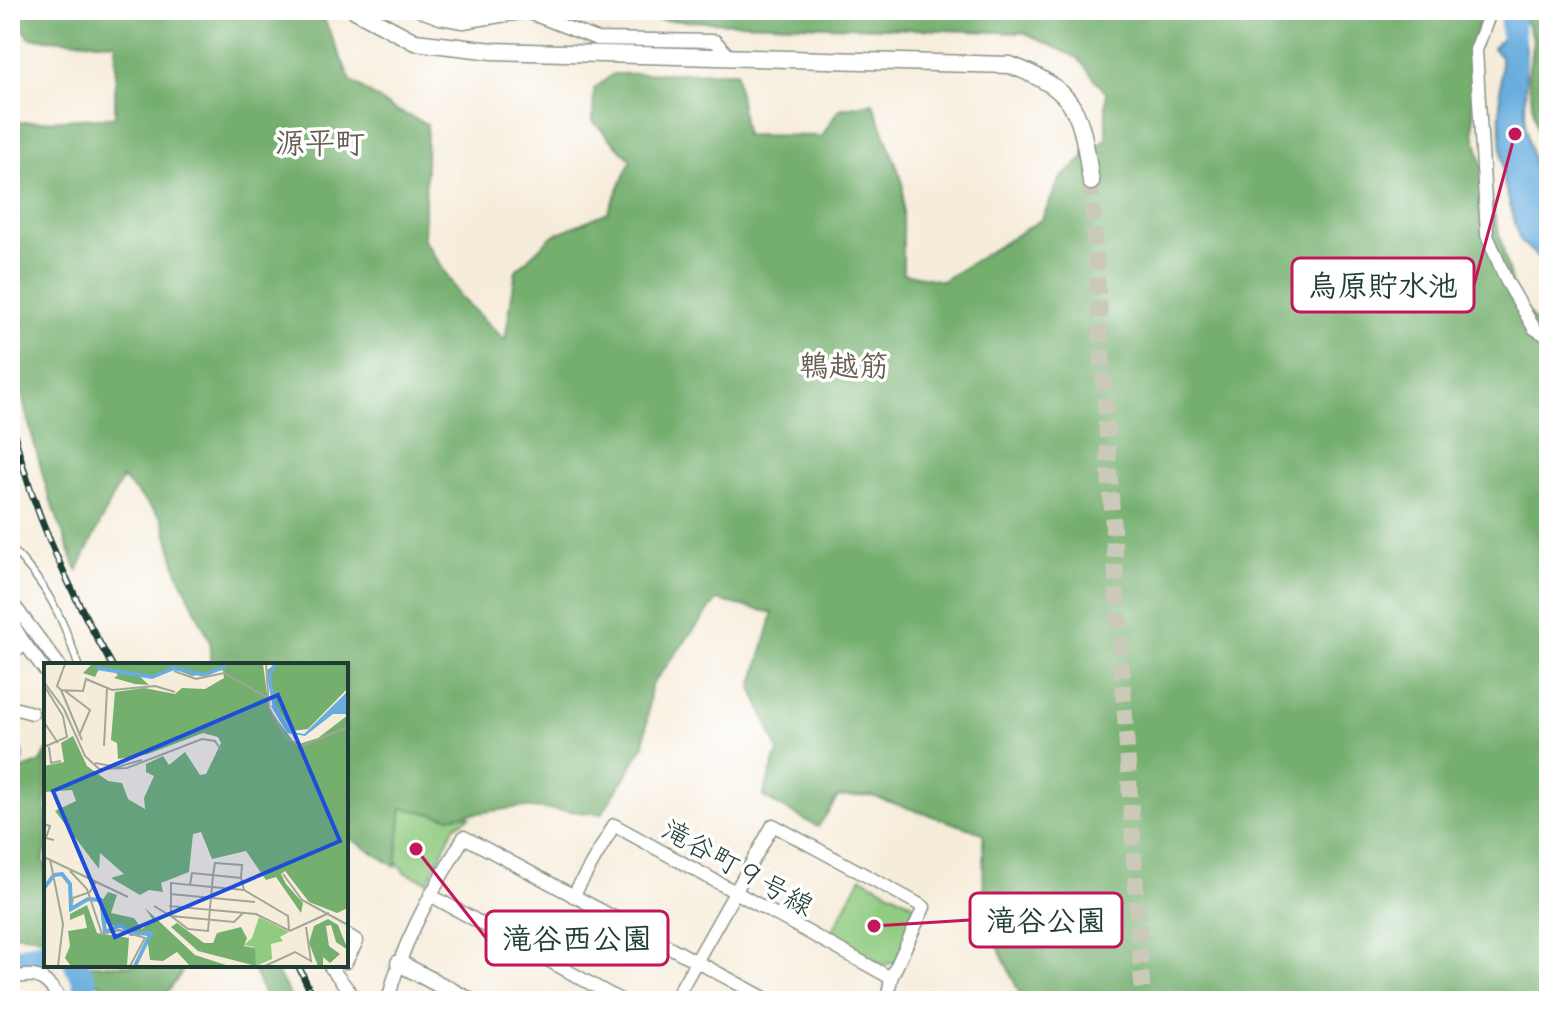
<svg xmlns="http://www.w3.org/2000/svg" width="1559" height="1011" viewBox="0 0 1559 1011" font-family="'Indie Flower','Klee One',sans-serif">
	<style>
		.green { fill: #90cb80; stroke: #58845a; stroke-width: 2 }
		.forest { fill: #74af6e; stroke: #4a7651; stroke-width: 2 }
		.water { fill: #69addf; stroke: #44758a; stroke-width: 2 }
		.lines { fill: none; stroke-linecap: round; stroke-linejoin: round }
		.river { stroke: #69addf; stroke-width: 24 }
		.tertiary-tunnel { stroke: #cbc9b9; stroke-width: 16; stroke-dasharray: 16 8; stroke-linecap: butt }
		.service-casing { stroke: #8a9487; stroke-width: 9 }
		.minor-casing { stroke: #8a9487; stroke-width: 15 }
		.tertiary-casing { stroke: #8a9487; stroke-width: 19 }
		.service { stroke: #fff; stroke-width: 6 }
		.minor { stroke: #fff; stroke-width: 12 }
		.tertiary { stroke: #fff; stroke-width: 16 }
		.rail-casing { stroke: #1f3d34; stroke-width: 7 }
		.rail { stroke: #fff; stroke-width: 4; stroke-dasharray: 12; stroke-linecap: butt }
		.labels { text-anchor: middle; stroke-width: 7; stroke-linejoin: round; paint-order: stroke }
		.street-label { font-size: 28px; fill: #1f3d34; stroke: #fff }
		.neighbourhood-label { font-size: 30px; font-weight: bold; fill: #665f50; stroke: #fff }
		.inset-river { fill: none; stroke: #69addf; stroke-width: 4 }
		.inset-road { fill: none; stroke: #a0a698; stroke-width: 2 }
		.view { fill: #1d4ed8; fill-opacity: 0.15; stroke: #1d4ed8; stroke-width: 4 }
		.inset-edge { fill: none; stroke: #1f3d34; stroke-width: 4 }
		.leader { fill: none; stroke: #c2185b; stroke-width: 3 }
		.callout-dot { fill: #c2185b; stroke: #fff; stroke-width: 3 }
		.callout { fill: #fff; stroke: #c2185b; stroke-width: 3 }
		.callout-label { font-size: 30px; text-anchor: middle; font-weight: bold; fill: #1f3d34 }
	</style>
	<rect width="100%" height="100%" fill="#fff"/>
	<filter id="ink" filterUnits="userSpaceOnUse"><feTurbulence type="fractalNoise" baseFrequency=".0125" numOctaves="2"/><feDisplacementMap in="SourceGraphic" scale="16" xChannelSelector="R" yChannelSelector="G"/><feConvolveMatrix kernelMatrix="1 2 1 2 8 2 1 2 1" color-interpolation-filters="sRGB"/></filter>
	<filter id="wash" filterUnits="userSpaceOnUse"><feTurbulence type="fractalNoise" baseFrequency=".006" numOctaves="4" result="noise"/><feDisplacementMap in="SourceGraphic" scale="32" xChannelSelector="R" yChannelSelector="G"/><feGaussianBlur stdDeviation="1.8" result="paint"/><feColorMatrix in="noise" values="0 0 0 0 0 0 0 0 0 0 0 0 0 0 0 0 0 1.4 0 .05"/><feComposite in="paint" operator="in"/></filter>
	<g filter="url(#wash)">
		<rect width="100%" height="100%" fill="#f6ecda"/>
		<g class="green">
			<path d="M368,786L470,817L454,827L428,882L404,872L359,805Z"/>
			<path d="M861,877L913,904L917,914L897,962L882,965L829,937Z"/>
		</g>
		<g class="forest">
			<path d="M13,10H320L351,81L393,109L427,124L424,239L462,299L505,340L516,270L553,235L608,212L631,160L593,121L594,89L613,74L736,72L745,135L822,136L839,109L873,103L903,183V273L942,281L1042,219L1060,179L1106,139V93L1078,58L1025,33L652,20L627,10H1482L1471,59L1474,133L1513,290L1544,335L1549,336V1001H1023L984,916L983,833L872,796L838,797L818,827L763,797L778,750L752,688L773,613L717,600L651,686L644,746L602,814L520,807L449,817L402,808L396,867L346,836V665H210V641L178,573L162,518L122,478L77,571L47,490L24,405L10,339V123L115,117L116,43L29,38Z"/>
			<path d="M1521,10H1549V199L1528,78L1533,38Z"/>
			<path d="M46,752V851L42,860L46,865V940L43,937L10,934V774L39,763Z"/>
			<path d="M73,965H176L182,972L161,1001H97L101,985Z"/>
			<path d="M251,965H273L293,1001H267Z"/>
		</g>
		<path class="water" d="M1511,35L1524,38L1526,48L1525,124L1549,241V267L1520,241L1504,183L1500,118L1501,57L1493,48L1501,39Z"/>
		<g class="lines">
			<g class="river">
				<path d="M1514,67L1512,21L1516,10"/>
				<path d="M10,753L13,757L10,765"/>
				<path d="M10,962L46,951"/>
				<path d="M76,965C85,977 87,986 84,1001"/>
			</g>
		</g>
	</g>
	<g filter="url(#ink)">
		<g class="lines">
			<path class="tertiary-tunnel" d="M1091,182L1143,1001"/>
			<defs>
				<path id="service" d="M10,547C46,583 63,617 78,665"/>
				<g id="minor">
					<path d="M418,10L440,18L463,22L527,12L597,39L715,41L730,57"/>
					<path d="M1491,10L1476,50L1487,235L1506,280L1534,328L1549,337"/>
					<path d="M10,600L59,665"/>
					<path d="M10,620L23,641L20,648L10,655"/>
					<path d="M23,641L46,672"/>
					<path d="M10,707L32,713"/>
					<path d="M430,895L622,1001"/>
					<path d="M573,896L614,825L891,978L887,1001"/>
					<path d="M346,934L357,941L346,962"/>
					<path d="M329,965L357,1001"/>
					<path d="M10,978C41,972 44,977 62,1001"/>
					<path d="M388,1001C401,942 434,889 464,837L770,1001"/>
					<path d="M674,1001L773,825L924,907L891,978"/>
				</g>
				<g id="tertiary">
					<path d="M355,10L415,42L493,51L1010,65C1079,91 1081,113 1091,182"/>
					<path d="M399,963L470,1001"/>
				</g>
			</defs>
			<use href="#service" class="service-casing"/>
			<use href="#minor" class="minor-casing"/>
			<use href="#tertiary" class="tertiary-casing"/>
			<use href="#service" class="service"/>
			<use href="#minor" class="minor"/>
			<use href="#tertiary" class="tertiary"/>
			<defs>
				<g id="rail">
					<path d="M10,416C29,504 67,587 112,665"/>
					<path d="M298,965L315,1001"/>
				</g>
			</defs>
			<use href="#rail" class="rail-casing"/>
			<use href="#rail" class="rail"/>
		</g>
	</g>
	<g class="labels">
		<g class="street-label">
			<text transform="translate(738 867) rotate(29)" y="10">滝谷町９号線</text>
		</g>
		<g class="neighbourhood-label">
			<text x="320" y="153">源平町</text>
			<text x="844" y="376">鵯越筋</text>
		</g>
	</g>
	<g transform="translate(44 663)">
		<rect width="304" height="304" fill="#f6ecda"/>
		<path d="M215,254L245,269L236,274L239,278L227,281L228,296L212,303L210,284L200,282L208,275Z" fill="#90cb80"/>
		<path d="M48,1H219L225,46L252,82L274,75L304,52V245L293,250L265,239L241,208L237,211L242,221L259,240L257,250L232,214L222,217L202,188L168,196L157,169L149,171L145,209L117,220L119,229L105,227L96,232L67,215L80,211L56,190L55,206L11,148L32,138L28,127L0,129V103L20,99L17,80L29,73L43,103L64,118L78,120L84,136L101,146L100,135L110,113L102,109V101L119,93L125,102L141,89L156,112L162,111L177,80L174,74L159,70L104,91L74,96L73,80L67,77L71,29L100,25L131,31L138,25L161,26L180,15L179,7L148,13L131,6L111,13L93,11L105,22L91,21L70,15L74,12L68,7L55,6L51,14L39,10ZM232,1H304V25L264,66L248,68L227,34L223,7ZM64,229L73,232L67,250L90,255L98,266L109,257L101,245L151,292L185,303H146L133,289L119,298L106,297L103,273L58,259L56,241ZM43,242L53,270L85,275L83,303H27L21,295L26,283L24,268L43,265L40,251L26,257V251ZM284,256L294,262L304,287L292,279L287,262L282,263L285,283L296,291L286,300L279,294V303H274L265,280L270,263ZM133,260L160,280H169L173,270L197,264L203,275L200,283L211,285L212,303L154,288L127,264Z" fill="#74af6e"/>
		<path d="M304,28V51H289L261,73L243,70L227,43L231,40L248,69L260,71Z" fill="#69addf"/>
		<path class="inset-river" d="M231,1L225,13L231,45M53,5L108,14L130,5L160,12L182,3M0,225L10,212L18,211L26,221L27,246L44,236L57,237L61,269L77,262L87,271L107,270L91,303"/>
		<path class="inset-road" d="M21,1L13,23L17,27L39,28L42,16L68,27L111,23L131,29M222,1L225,45L243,76L258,83L304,64M130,8L152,16L180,10L224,35M0,19L20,46L41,93L55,106L83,105L158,76L171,78L177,87M17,27L38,77M21,28L46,47L35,73M0,59L14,80M60,83L63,26M0,84L23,74L19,53L1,24M5,84L7,100L17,98M51,100L73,104L98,97M0,161L6,163L2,175L10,177M0,194L84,234M6,196L19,261L14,303M26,208L43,226L58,271L75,267L101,275L86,303M239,211L258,237L304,262M197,215L198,202L171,200L169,212L168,224L167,235L166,245L164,268L144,266L127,253V220L168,224L200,227L244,253L245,267M146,222L148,210L197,215L200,227M126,231L211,239M28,241L29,235L46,229L51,220L47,216M110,243L127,253L190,259L199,250M125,243L212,251L246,268L285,250M221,303L251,289L267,298L262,264"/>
		<path class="view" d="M234,32L296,178L71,274L9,128Z"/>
		<rect width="304" height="304" class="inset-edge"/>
	</g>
	<path class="leader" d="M1515 134L1474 285M874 926L970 920M416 849L486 938"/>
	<g class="callout-dot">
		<circle cx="1515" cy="134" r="8"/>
		<circle cx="874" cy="926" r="8"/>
		<circle cx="416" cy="849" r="8"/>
	</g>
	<g class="callout">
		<rect x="1292" y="258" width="182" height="54" rx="8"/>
		<rect x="970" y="893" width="152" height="54" rx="8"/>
		<rect x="486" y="911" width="182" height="54" rx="8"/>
	</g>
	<g class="callout-label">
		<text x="1383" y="296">烏原貯水池</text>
		<text x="1046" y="931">滝谷公園</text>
		<text x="577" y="949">滝谷西公園</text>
	</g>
	<rect width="1559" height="1011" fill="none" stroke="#fff" stroke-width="40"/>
</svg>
